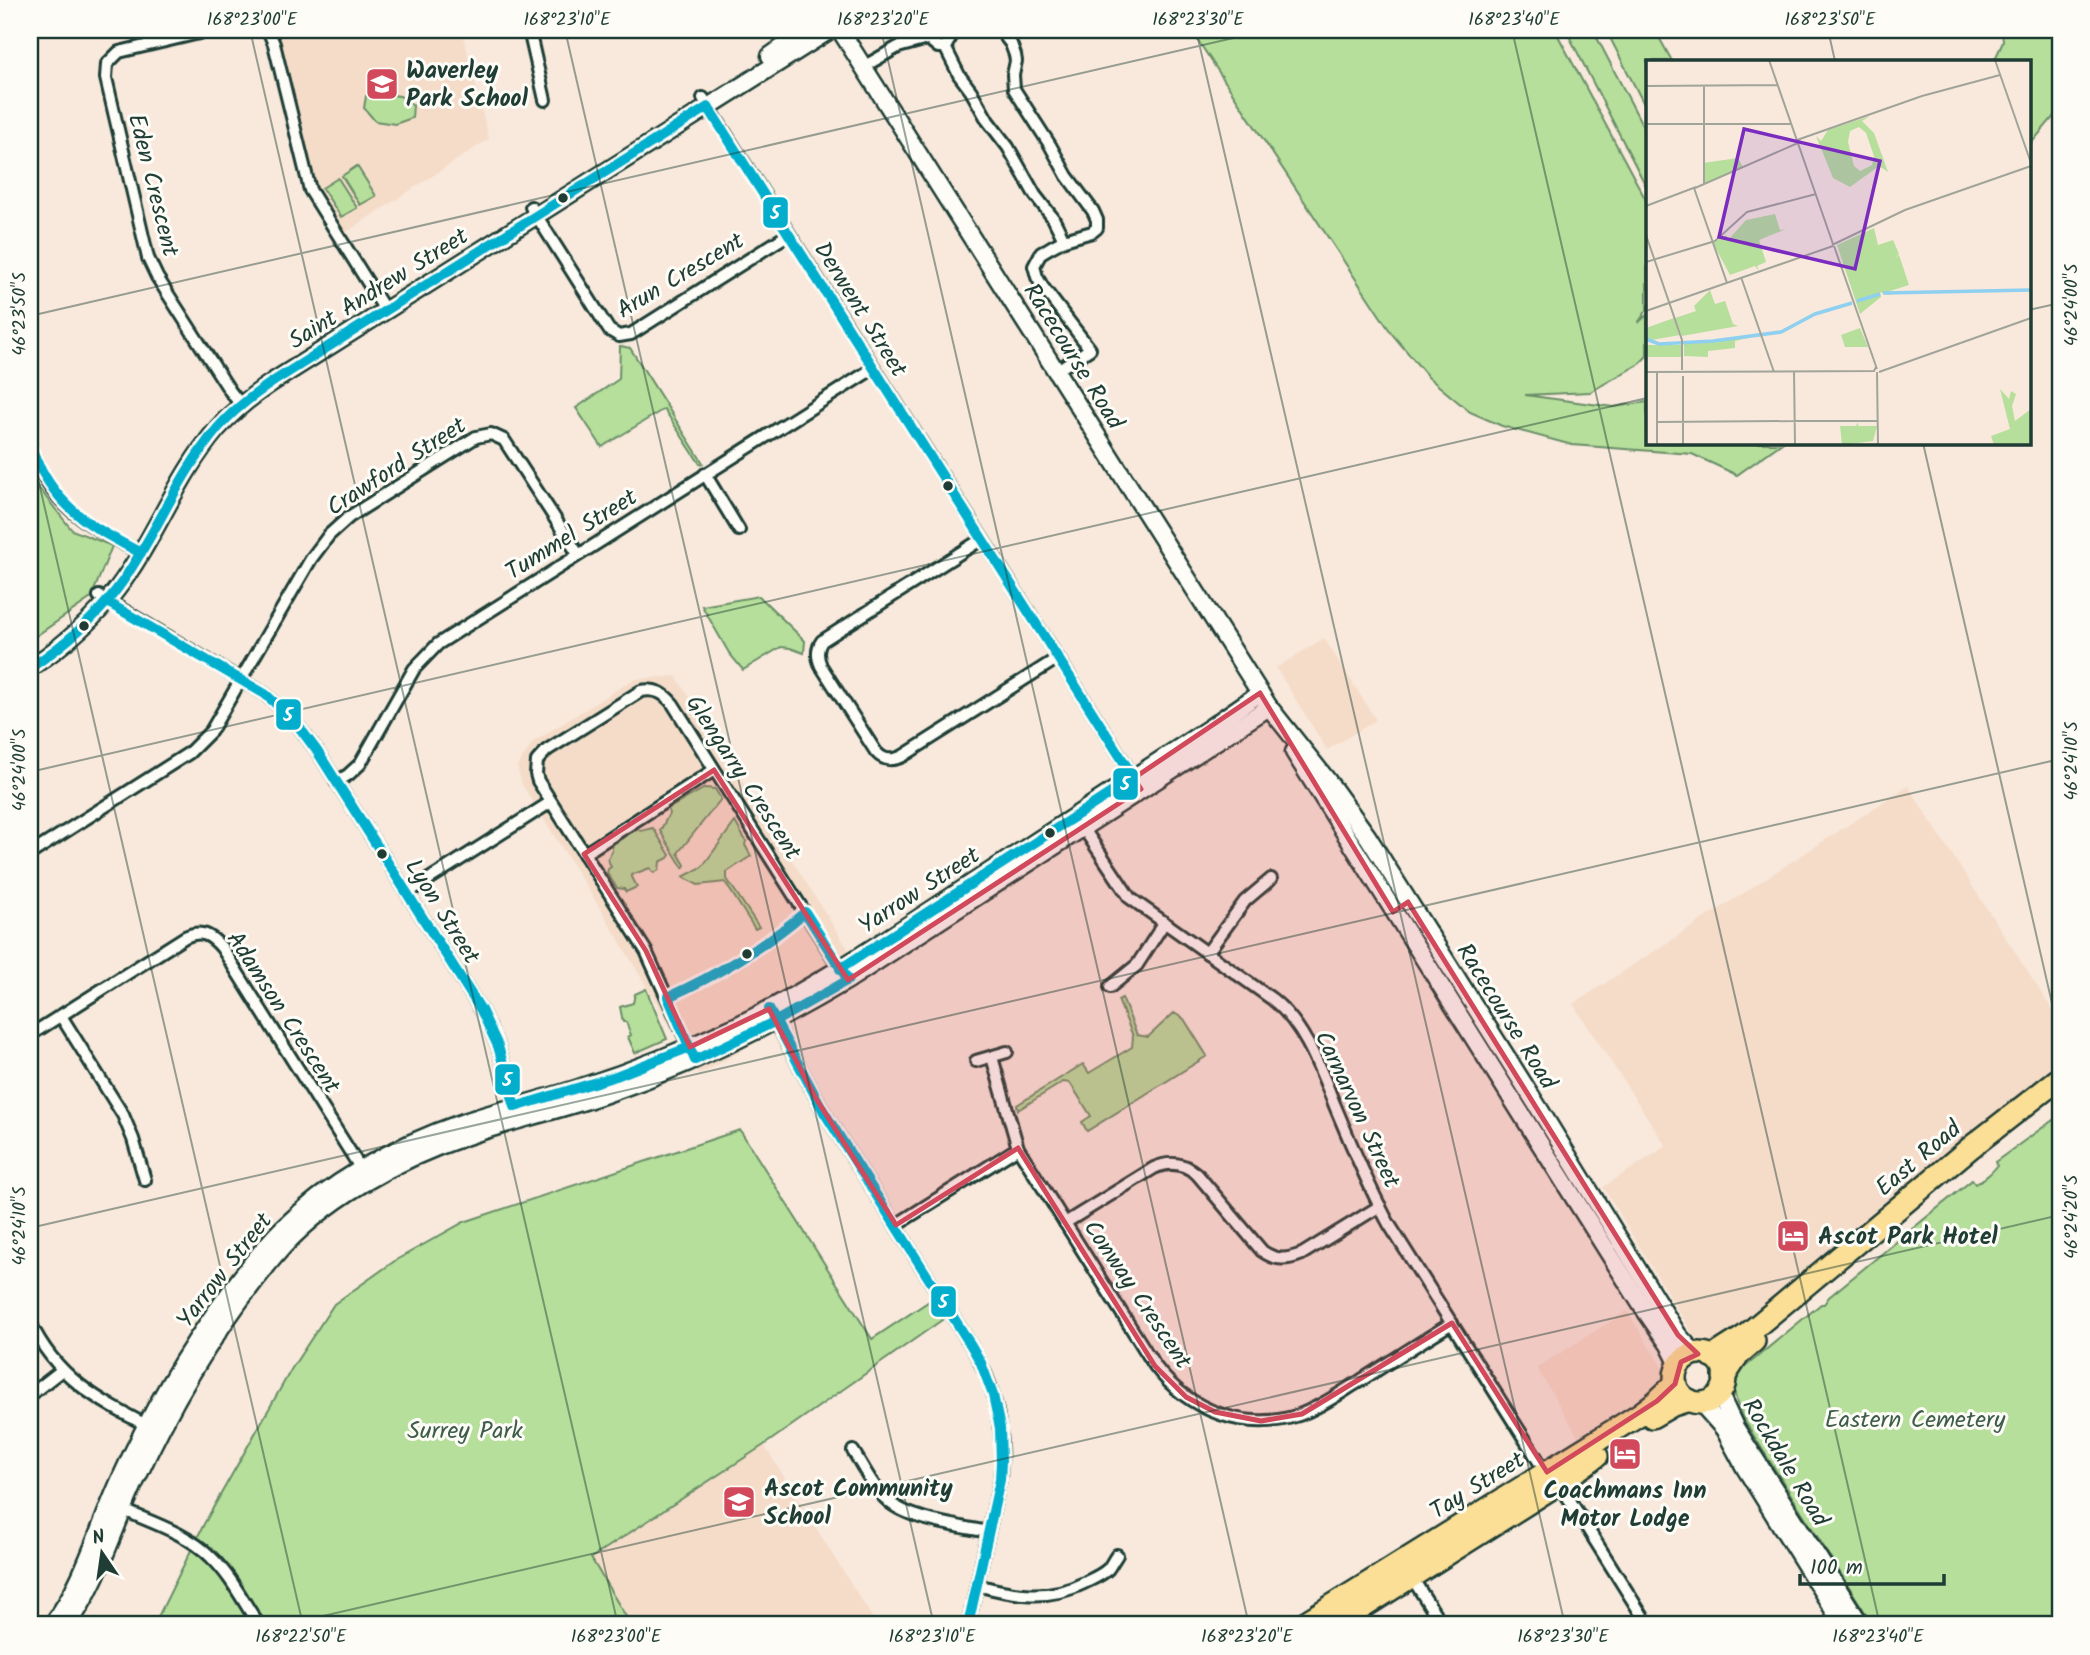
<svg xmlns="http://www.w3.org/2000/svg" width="2090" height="1655" viewBox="0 0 2090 1655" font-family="Kalam,sans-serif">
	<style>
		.built { fill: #f5dcc9 }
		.green { fill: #b6df9b; stroke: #6a8e68; stroke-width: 2 }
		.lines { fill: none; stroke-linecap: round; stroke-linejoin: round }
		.street-casing { stroke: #1f3d34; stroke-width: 16 }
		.secondary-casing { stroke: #1f3d34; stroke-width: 21 }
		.highway-casing { stroke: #1f3d34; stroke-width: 26 }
		.street { stroke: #fdfcf7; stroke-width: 10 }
		.secondary { stroke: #fdfcf7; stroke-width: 16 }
		.highway { stroke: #fbdf96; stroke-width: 21 }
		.bus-1-casing { stroke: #fdfcf7; stroke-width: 16 }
		.bus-1 { stroke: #03aecd; stroke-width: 10 }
		.marked { fill: #d1495b; fill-opacity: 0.2; stroke: #d1495b; stroke-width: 5; stroke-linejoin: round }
		.ticks { fill: none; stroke: #1f3d34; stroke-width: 2; stroke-opacity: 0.45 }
		.bus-dot { fill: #1f3d34; stroke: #fdfcf7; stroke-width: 2.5 }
		.labels { text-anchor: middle; stroke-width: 6; stroke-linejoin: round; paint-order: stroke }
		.poi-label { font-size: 24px; font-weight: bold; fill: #1f3d34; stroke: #fdfcf7; text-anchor: start }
		.street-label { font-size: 24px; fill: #1f3d34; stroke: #fdfcf7 }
		.park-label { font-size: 24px; fill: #3d5d49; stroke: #fdfcf7 }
		.inset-river { fill: none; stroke: #8fd0f0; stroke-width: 3.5 }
		.inset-road { fill: none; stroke: #a1a499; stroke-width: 2 }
		.view { fill: #7b2cbf; fill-opacity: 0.15; stroke: #7b2cbf; stroke-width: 3.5 }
		.inset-edge { fill: none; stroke: #1f3d34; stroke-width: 3.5 }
		.line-badge { stroke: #fdfcf7; stroke-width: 2.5 }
		.badge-label { font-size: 19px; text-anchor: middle; font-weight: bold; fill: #fff }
		.neatline { fill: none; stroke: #1f3d34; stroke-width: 2.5 }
		.ticks-label { font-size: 18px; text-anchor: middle; fill: #1f3d34 }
	</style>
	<rect width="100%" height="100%" fill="#f8e9dc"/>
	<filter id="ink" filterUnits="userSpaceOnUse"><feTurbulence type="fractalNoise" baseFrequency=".0143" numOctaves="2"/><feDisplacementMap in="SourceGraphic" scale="14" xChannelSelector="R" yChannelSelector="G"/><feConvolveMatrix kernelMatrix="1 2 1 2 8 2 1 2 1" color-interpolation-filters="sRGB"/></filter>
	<g filter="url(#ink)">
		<g class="built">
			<path d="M278,30H462L489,139L342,235L312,186Z"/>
			<path d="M1324,638L1376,720L1327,750L1276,668Z"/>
			<path d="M676,676L867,979L699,1075L600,908L522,785L517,767L533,742L634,679Z"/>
			<path d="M1908,786L2060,1022V1076L1717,1347L1701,1348L1603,1187L1666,1146L1573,1004Z"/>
			<path d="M1627,1311L1666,1374L1661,1385L1578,1436L1537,1368Z"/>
			<path d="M764,1445L877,1625H631L590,1559Z"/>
		</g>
		<g class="green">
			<path d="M1191,30H1555L1647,202V310L1638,323L1647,315V356L1639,364L1590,392L1525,395L1614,407L1647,402V443H1782L1737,475L1692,454L1572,445L1502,426L1470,412L1428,377L1392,334Z"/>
			<path d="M1566,30H1593L1647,134V188Z"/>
			<path d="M1606,30H1655L1672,61H1647V110Z"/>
			<path d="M2002,30H2060V109L2029,146V61H1994L2003,42Z"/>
			<path d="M376,93L400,96L413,105L412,118L395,124L375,121L364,108L366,96Z"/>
			<path d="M357,166L376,196L360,205L342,176Z"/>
			<path d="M338,178L357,208L341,217L322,188Z"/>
			<path d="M620,346L630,348L703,463L700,464L664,409L602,447L576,408L619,379Z"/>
			<path d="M30,477L72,530L112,546L91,598L30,640Z"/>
			<path d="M759,596L805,641L804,653L790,648L781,647L743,670L729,653L702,606Z"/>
			<path d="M705,788L715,789L721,799L678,853L685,865L683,868L660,831L669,814L668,809Z"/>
			<path d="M735,822L746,841L745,845L751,856L727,872V879L759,927L755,929L725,882L698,885L683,877L702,867Z"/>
			<path d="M653,828L670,855L668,858L660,862L659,870L654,873L650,868L631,875L637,887L626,892L624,889L617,888L607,873L608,869L611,867L608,859L612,851V845L637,829L641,831Z"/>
			<path d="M646,989L667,1039L635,1053L628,1037L631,1035L626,1022H623L620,1007L633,1003L635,994Z"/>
			<path d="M1122,998L1137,1035L1148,1037L1174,1013L1184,1019L1207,1056L1087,1131L1082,1122L1091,1116L1070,1083L1063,1082L1018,1110L1017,1105L1083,1064L1089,1073L1132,1047L1133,1036L1118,1000Z"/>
			<path d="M2060,1115V1625H1873L1742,1417C1734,1394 1729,1389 1745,1367L1821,1304H1824L1829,1297L1972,1180L1975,1184C1985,1178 1990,1175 1997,1166L1995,1162Z"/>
			<path d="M740,1130L872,1339L937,1296L949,1315L764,1445L591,1558L631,1625H154L204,1524L292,1368L334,1304L396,1260L464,1222Z"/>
		</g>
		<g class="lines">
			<defs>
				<g id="street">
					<path d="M212,30L119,52L107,64L106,78L148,258L157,277L230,391L241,405"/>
					<path d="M268,30L274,44L310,190L385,310"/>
					<path d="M529,30L545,100"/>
					<path d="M936,30L932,34V42L938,47H945"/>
					<path d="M1000,30L1011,44L1015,55L1016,61L1013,75L1014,89L1050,145L1067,176L1093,211L1097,220V228L1092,232L1064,240L1051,247L1041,253L1034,266L1037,277L1042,286L1090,349L1056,371"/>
					<path d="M945,47L959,75L971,91L988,121L1008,147L1035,195L1053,218L1064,240"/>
					<path d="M945,47L950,39L949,32L945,30"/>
					<path d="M863,67L898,47L931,38"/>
					<path d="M703,98L1136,781"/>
					<path d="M531,207L609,330L619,336L631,334L789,234"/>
					<path d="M30,445C48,505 89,526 141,553"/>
					<path d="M705,474L739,530"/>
					<path d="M982,539L822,641C816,649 817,657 821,666L876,752C884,761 892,761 903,756L1058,658"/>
					<path d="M99,596L265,694L293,719L317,751L481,1010L498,1046L516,1111"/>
					<path d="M336,782L348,775L360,764L414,669L438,644L874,368"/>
					<path d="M1080,823L1130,898L1272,999C1305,1025 1320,1069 1335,1106C1352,1146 1368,1186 1389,1224L1541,1465L1564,1491L1648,1625"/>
					<path d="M30,854L189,753L211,731L311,559L329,535L349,517L476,437L491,434L504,440L578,554"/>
					<path d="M584,854L714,770"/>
					<path d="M407,893L551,802"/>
					<path d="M1207,953L1245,901L1271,879"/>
					<path d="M1110,987L1137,965L1164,923"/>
					<path d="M772,1015L824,1112L972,1347C997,1389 1005,1432 1000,1480L968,1625"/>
					<path d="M61,1016L123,1115L133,1139L145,1180"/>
					<path d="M30,1035L185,937C201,929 211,935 222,948L364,1174"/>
					<path d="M691,1051L646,951L538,781L536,774L537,761L547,750L641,691C655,688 664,693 673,704L843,973"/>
					<path d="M992,1057L1018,1148L1155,1366C1188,1410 1245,1433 1299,1415C1321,1407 1340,1393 1360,1381C1391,1361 1421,1342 1452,1323"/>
					<path d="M976,1061L1007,1052"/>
					<path d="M1065,1223L1154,1168C1169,1161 1184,1163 1197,1174L1262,1251C1276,1261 1287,1260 1302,1254L1380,1206"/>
					<path d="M896,1225L1018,1148"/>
					<path d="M30,1322C56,1378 98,1400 150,1427"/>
					<path d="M30,1395L62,1370"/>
					<path d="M853,1451C864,1468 873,1488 888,1501C909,1520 960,1526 988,1532"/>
					<path d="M119,1508C150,1522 187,1533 211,1557C231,1576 244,1603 259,1625"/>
					<path d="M1411,1576L1442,1625"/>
					<path d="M977,1585C1013,1595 1049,1601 1084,1583C1092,1579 1102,1575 1108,1569C1111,1565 1114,1559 1117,1555"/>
				</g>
				<g id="secondary">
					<path d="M840,30L1269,707L1327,780L1368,837L1540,1110L1678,1335L1688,1346L1698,1354"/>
					<path d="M770,56L807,30"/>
					<path d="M30,668C63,646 93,621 117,589C155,539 176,477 217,429C234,410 253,395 274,381L830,30"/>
					<path d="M1294,752L1642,1306L1669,1345L1679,1365"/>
					<path d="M1719,1393L1735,1427L1861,1625"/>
					<path d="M1701,1403L1724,1429L1745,1468L1843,1625"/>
					<path d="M52,1625C84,1582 98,1529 120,1480C149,1415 185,1353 228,1295C244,1273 261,1250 281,1230C332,1180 397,1145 464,1122C503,1109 543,1100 582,1087C635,1070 687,1049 738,1025C814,988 884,941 954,895C1040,839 1126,783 1211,727L1260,693"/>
					<path d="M68,1625C99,1581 113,1529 136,1480C172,1401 218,1324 274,1257C323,1199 396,1160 467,1136C513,1120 560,1110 606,1094C691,1065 771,1026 848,980L1269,707"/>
				</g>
				<g id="highway">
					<circle cx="1700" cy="1378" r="25"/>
					<path d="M1712,1357L1745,1336L1970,1148L2060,1078"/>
					<path d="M1724,1377L1739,1354L1754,1341"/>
					<path d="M1652,1417L1673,1405L1689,1400"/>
					<path d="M1301,1625L1640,1414L1657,1401L1675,1384"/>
					<path d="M1335,1625L1558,1484L1597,1456"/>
				</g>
			</defs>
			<use href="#street" class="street-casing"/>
			<use href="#secondary" class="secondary-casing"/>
			<use href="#highway" class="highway-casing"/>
			<use href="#street" class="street"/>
			<use href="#secondary" class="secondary"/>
			<use href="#highway" class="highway"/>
			<defs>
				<g id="bus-1">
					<path d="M30,445C53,506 86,524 141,553"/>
					<path d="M107,602L265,694L293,719L317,751L481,1010L498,1046L515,1107L616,1076L690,1047"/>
					<path d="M30,668C63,646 93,621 117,589C155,538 176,478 217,429C233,410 253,395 274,381L708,107L1134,778L840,969"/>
					<path d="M805,912L848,980L776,1021L695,1060L668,997C715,976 766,946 805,912Z"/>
					<path d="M769,1009L824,1112L972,1347L981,1363L993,1395L1000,1428L1001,1462L1000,1480L968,1625"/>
				</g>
			</defs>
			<use href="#bus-1" class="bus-1-casing"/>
			<use href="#bus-1" class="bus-1"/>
		</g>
	</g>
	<path class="marked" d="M1260,693L1393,912L1408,902L1678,1335L1698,1354L1681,1362L1675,1384L1657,1401L1547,1472L1452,1323L1302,1414L1261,1421L1215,1412L1186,1397L1155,1366L1018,1148L896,1225L815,1097L769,1009L690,1047L646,951L584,854L714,770L848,980L1141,789L1134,778Z"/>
	<path class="ticks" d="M250,30L618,1625M565,30L934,1625M881,30L1249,1625M1196,30L1565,1625M1512,30L1880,1625M1828,30L1835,61M2029,310L2060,303M30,316L1268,30M1923,443L2060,1038M30,444L303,1625M30,772L1647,398M30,1228L2060,759M284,1625L2060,1215"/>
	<defs>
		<symbol id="school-square" viewBox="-11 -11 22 22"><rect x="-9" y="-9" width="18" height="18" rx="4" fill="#d1495b" stroke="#fdfcf7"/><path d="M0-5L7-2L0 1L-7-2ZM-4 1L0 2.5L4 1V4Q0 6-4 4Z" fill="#fff"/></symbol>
		<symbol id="hotel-square" viewBox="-11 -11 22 22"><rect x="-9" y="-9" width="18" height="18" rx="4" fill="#d1495b" stroke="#fdfcf7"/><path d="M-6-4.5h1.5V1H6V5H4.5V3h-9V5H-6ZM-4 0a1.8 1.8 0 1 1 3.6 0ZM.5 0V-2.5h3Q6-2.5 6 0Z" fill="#fff"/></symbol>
	</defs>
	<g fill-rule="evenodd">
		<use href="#school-square" x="363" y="65" width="38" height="38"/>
		<use href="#hotel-square" x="1774" y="1217" width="38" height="38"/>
		<use href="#hotel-square" x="1606" y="1435" width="38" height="38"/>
		<use href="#school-square" x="720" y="1483" width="38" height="38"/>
	</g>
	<g class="bus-dot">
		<circle cx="563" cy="198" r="6"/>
		<circle cx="948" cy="486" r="6"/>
		<circle cx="84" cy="626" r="6"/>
		<circle cx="1050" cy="833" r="6"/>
		<circle cx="382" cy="854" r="6"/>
		<circle cx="747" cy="954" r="6"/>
	</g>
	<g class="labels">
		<g class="poi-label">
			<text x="406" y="78">Waverley<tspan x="406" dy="28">Park School</tspan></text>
			<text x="1818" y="1244">Ascot Park Hotel</text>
			<text x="764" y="1496">Ascot Community<tspan x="764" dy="28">School</tspan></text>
			<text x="1625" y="1498" text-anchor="middle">Coachmans Inn<tspan x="1625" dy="28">Motor Lodge</tspan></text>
		</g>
		<g class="street-label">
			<text transform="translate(154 185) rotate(76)" y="8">Eden Crescent</text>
			<text transform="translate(680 275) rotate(-31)" y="8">Arun Crescent</text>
			<text transform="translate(378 288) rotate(-32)" y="8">Saint Andrew Street</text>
			<text transform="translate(861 309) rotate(58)" y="8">Derwent Street</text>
			<text transform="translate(1074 356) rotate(58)" y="8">Racecourse Road</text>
			<text transform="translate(396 466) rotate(-33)" y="8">Crawford Street</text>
			<text transform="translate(571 534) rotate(-32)" y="8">Tummel Street</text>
			<text transform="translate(744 777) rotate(57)" y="8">Glengarry Crescent</text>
			<text transform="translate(919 890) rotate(-33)" y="8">Yarrow Street</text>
			<text transform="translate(443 911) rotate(58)" y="8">Lyon Street</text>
			<text transform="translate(284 1012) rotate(57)" y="8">Adamson Crescent</text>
			<text transform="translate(1507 1016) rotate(58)" y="8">Racecourse Road</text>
			<text transform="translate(1358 1109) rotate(65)" y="8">Carnarvon Street</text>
			<text transform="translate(1918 1158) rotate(-40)" y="8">East Road</text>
			<text transform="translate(224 1270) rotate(-52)" y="8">Yarrow Street</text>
			<text transform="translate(1138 1294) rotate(56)" y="8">Conway Crescent</text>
			<text transform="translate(1786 1462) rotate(59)" y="8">Rockdale Road</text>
			<text transform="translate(1477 1485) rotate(-32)" y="8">Tay Street</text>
		</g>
		<g class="park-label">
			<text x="1915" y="1427">Eastern Cemetery</text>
			<text x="465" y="1438">Surrey Park</text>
		</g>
	</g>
	<g transform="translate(1646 60)">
		<rect width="385" height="385" fill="#f8e9dc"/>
		<path d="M224,56L216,61L228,73L242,112L233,106L204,127L187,118L170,76L175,81L182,70ZM213,67L220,73L228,96L226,105L214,111L208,106L202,82L204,71ZM92,98L97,107L57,124V103ZM129,154L134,170L140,169L113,180L120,202L111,206L113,211L109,206L84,215L67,183L80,175L82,180L100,160ZM228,168L232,185L247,180L253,194L248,199L253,195L263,225L241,232L242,234L265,231L266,232L241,235L234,232L235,237L214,254L191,185ZM64,230L69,244L79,241L87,264L92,266L36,276L29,258L50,251L48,246ZM28,258L34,275L0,281V268ZM214,268L222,287H199L195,275ZM114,275L89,281V288L62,291V297L38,296V284ZM0,285H36V297H2ZM354,329L363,339L365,331L370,334L366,346L369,361L385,349V385H348L345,376L364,369ZM212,362V366H231L227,381L196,385L194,366H210Z" fill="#b6df9b" fill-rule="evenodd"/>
		<path class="inset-river" d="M237,233L385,230M211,241L234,234M0,279L13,284L67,281L135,272L169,254L206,243"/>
		<path class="inset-road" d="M123,0L187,184M349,0L385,103M0,26L132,25M0,64H145M151,80L276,36L354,15M58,125V25M48,128L81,223M49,128L152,83M0,146L50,127M0,175L36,280V310M186,185L259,150L385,106M188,186L231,309M0,202L69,181L101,152L170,134M95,217L128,312M0,251L187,186M11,311V385M148,311L149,385M0,312L228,311L230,307M231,312L232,385M233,312L385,258M37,316V362M148,361H232M11,362L151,361M37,363V385"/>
		<path class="view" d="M98,69L234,101L209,209L73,177Z"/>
		<rect width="385" height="385" class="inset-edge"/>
	</g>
	<g class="line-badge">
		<rect x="762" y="196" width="27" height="33" rx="7" fill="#03aecd"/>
		<rect x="275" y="698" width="27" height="33" rx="7" fill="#03aecd"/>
		<rect x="1112" y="767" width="27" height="34" rx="7" fill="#03aecd"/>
		<rect x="494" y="1063" width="27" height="33" rx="7" fill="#03aecd"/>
		<rect x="930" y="1285" width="27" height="33" rx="7" fill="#03aecd"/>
	</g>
	<g class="badge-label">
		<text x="775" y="219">5</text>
		<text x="288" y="721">5</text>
		<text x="1125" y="790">5</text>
		<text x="507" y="1086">5</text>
		<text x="943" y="1308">5</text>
	</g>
	<rect width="2090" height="1655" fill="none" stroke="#fdfcf7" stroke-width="77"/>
	<g transform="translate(102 1553) rotate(347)" stroke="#fdfcf7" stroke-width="5" paint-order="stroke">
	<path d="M0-5L12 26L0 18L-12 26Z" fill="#1f3d34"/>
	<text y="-10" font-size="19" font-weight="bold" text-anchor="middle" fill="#1f3d34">N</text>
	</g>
	<path d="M1800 1574v10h144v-10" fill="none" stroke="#1f3d34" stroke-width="3.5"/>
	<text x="1810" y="1574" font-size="21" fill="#1f3d34" stroke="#fdfcf7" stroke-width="5" paint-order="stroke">100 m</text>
	<rect x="38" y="38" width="2014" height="1578" class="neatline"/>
	<g class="ticks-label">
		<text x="252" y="25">168°23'00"E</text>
		<text x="567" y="25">168°23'10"E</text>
		<text x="883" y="25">168°23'20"E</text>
		<text x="1198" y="25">168°23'30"E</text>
		<text x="1514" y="25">168°23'40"E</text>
		<text x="1830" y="25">168°23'50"E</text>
		<text transform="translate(2071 305) rotate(-90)" y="6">46°24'00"S</text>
		<text transform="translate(19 314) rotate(-90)" y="6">46°23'50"S</text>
		<text transform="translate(2071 761) rotate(-90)" y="6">46°24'10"S</text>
		<text transform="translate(19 770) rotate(-90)" y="6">46°24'00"S</text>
		<text transform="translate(2071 1217) rotate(-90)" y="6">46°24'20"S</text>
		<text transform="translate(19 1226) rotate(-90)" y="6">46°24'10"S</text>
		<text x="301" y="1642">168°22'50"E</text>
		<text x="616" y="1642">168°23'00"E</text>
		<text x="932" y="1642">168°23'10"E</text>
		<text x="1247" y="1642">168°23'20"E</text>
		<text x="1563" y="1642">168°23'30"E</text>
		<text x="1878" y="1642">168°23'40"E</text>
	</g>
</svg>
